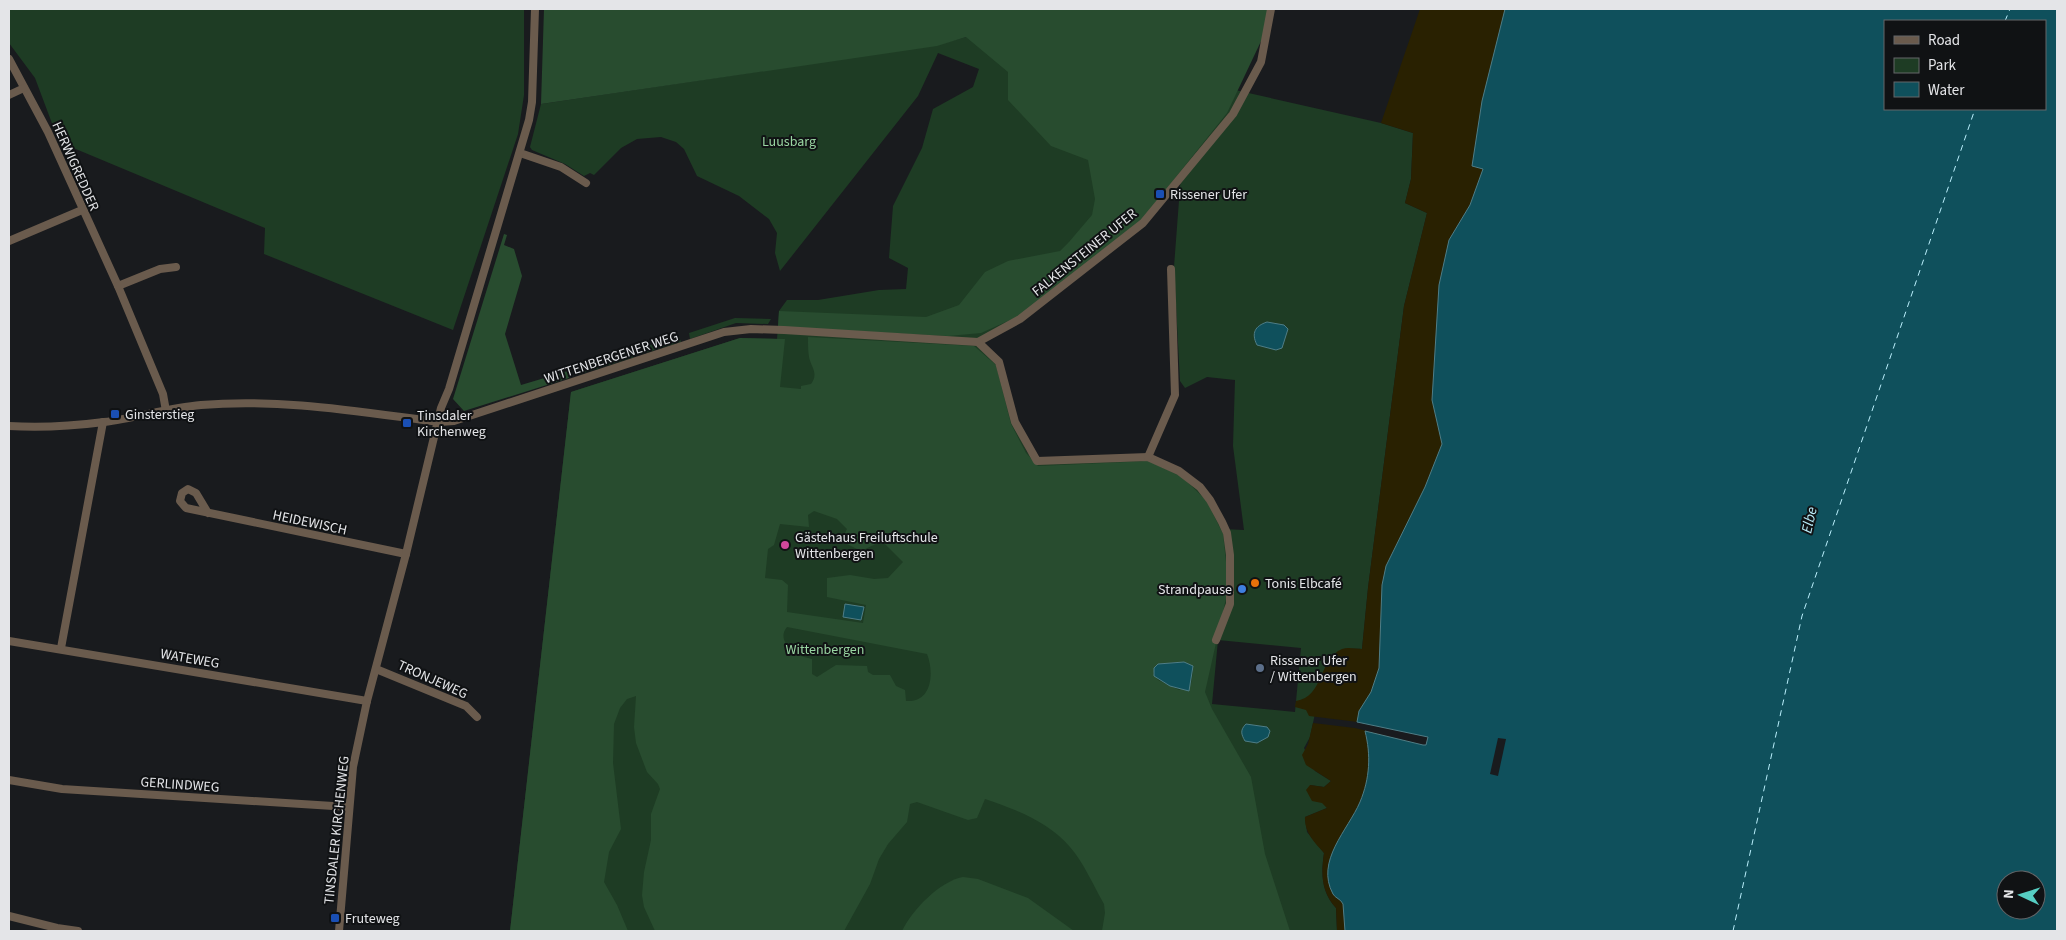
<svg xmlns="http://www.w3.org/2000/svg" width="2066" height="940" viewBox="0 0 2066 940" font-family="'Source Sans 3',sans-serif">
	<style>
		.green { fill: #1e3c24; fill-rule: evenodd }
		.forest { fill: #284c2f; fill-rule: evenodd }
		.sand { fill: #292101 }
		.water { fill: #0f505c; stroke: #4f7d86; fill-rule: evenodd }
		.pier { fill: #191b1e }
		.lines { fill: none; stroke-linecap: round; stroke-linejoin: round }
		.ferry { stroke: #baeffc; stroke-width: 1; stroke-dasharray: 6 5; stroke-linecap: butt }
		.minor { stroke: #6a5b4d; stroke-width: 8 }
		.transit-dot { fill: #1a4fb4; stroke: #101214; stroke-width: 2 }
		.hotel-dot { fill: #d1479c; stroke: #101214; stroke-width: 2 }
		.food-dot { fill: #e8710a; stroke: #101214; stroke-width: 2 }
		.shop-dot { fill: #3f7fe0; stroke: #101214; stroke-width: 2 }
		.service-dot { fill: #5c6f8a; stroke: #101214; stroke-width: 2 }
		.labels { text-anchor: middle; stroke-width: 4; stroke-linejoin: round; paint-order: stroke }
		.park-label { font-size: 14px; fill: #99d5a2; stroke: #101214 }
		.street-label { font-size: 14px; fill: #e4e5e8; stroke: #101214 }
		.poi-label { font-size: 14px; fill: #e4e5e8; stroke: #101214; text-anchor: start }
		.water-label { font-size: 15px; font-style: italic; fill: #baeffc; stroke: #101214 }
	</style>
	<rect width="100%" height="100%" fill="#191b1e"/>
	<g class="green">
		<path d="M9,9H524V95L518,134L453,330L264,254L265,228L59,142L35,78L9,43Z"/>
		<path d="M1194,9L1235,90L1381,123L1413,133L1411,179L1405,203L1427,213L1404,306L1368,588L1362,649C1340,648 1335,652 1324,671L1310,737L1304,748L1315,771L1331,781L1324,787L1310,785L1327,808L1305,817L1307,832L1324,853C1321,873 1321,892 1336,908L1337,931H510L571,392L740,338L777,339L779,311L787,300H818L879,290L906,289L908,268L889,258L893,206L922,148L933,109L973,87L979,69L938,53L918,96L780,271L775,253L777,233L769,219L739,196L697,176L684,149L676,142L661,137L637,139L621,148L594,175L590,173L584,176L565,164L532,150L530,147L541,104L937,45L966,37ZM1181,174L1174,267L1180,381L1185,388L1207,377L1235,380L1233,446L1244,530L1222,529L1207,499L1184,476L1151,460L1039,464L1027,452L1013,423L997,363L976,340L1020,317L1137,227ZM1218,640L1301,648L1295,712L1212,704Z"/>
		<path d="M735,318L771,319L768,324L736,323L690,339L689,333Z"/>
		<path d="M679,336L681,342L642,354L640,348Z"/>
		<path d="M633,351L635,357L577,375L574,369Z"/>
	</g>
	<g class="forest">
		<path d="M544,9H1273L1263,37L1227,113L1139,223L1019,316L981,333L948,336L778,327L779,311L926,317L959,305L985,272L1008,261L1060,251L1069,242L1092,215L1095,199L1088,160L1051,146L1008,100V72L966,37L937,46L541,104Z"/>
		<path d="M504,234L507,235L504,245L514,249L522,276L505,334L521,385L568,371L569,378L464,411L453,399Z"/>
		<path d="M808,337L974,346L996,365L1011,424L1026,453L1038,466L1149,461L1182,477L1206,500L1223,534L1227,571V594L1205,692L1212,709L1251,777L1265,854L1290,931H1102L1105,913L1104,904C1093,885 1084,863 1070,847C1049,822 1015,809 985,799L977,818L968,820L917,802L910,804L907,822L888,844L879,859L870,884L844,931H655L644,907L642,895L644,872L651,840V814L660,789L658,784L647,772L636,743L634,727L636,696L627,699L620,708L614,724L613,763L621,829L609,852L604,882L617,905L628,931H510L571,392L740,338L785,339L780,387L801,389V386L811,384C819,373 811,367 809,357C808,351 808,344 808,337ZM814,511L837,519L847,529L841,541L861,551L882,541L903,562L888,578L874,579L850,575L827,578V597L866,605L863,623L787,612L788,585L782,580L765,578L768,549L774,545L780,524L809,527L808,515ZM787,627L927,654C934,671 933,703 906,701L905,690L896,686L890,675H873L868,672L867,666L836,665L817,677L812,674V659L793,654C786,644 779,637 787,627ZM1177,662H1184L1193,671L1191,684L1179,690L1158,680L1153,673L1170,663Z"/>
		<path d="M963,877L978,879L1028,898L1074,931H902C912,910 940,881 963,877Z"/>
	</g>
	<g class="sand">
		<path d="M1420,9H1505L1482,101L1472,166L1483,169L1470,205L1449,240L1439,285L1432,400L1496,449L1366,723L1309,716L1306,710L1295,707L1296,701C1324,697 1319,658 1342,649C1348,647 1356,649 1362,649L1368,588L1404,306L1427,213L1405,203L1411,179L1413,133L1381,123Z"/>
		<path d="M1313,723L1355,728L1423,745H1426L1428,737L1382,931H1337L1336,908C1321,891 1321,874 1324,853C1314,842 1304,832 1305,817L1327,808L1322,803L1312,801L1306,790L1310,785L1324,787L1331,781L1306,765L1302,755L1308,744Z"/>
	</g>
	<g class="water">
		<path d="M1505,9H2057V931H1345L1343,904C1341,899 1335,898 1333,894C1315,861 1348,830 1360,802C1370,778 1371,755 1365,731L1423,745H1426L1428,737L1357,722L1359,711L1371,692L1379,668L1382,585L1386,566L1425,487L1442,444L1432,400L1439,285L1449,240L1470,205L1483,169L1472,166L1482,101ZM1885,21H2045V109H1885ZM2006,880H2036V910H2006Z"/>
		<path d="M1267,322L1284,325L1288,329L1282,348L1276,350L1257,345C1251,333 1255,326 1267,322Z"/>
		<path d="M845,604L864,607L861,620L843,617Z"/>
		<path d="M1184,662L1193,666L1189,691L1170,686L1154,676V668L1158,664Z"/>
		<path d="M1246,724L1267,727L1270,731L1268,737L1257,743L1245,741C1241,734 1240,730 1246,724Z"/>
	</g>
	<path class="pier" d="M1498,738L1506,739L1498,776L1490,774Z"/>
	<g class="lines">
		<g class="ferry">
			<path d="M2005,21L2010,9"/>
			<path d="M1733,931L1802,616L1975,109"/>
		</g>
		<g class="minor">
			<path d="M9,59L48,132L118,286L163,394L166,411"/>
			<path d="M9,95L24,88"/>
			<path d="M520,153L561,167L586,183"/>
			<path d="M9,241L82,210"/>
			<path d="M118,286L160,269L176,267"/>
			<path d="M978,342L1020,319L1143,223L1233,114L1261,62L1271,9"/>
			<path d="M9,426C40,428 73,426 104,422C136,418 168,408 201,405C281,398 360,412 439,422L454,421L724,332L751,329L784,330L978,342L999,362L1015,422L1037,461L1148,457L1179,471L1200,487L1210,500L1222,522L1227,533L1230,555V604L1216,640"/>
			<path d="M1148,457L1175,395L1171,269"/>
			<path d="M208,513L196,493L188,489L182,493L180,501L186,508L406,554"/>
			<path d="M9,641L367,701"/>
			<path d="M61,648L103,422"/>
			<path d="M376,669L466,706L477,717"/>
			<path d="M9,780L62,789L349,807"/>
			<path d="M9,916L57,928L78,931"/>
			<path d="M339,931L353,767L367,701L406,554L441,408L449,389L529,120L532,102L535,9"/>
		</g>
	</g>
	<g class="transit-dot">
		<rect x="1155" y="189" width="10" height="10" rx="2.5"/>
		<rect x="110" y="409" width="10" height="10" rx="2.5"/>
		<rect x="402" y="418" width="10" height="10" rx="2.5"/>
		<rect x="330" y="913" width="10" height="10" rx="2.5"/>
	</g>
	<circle class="hotel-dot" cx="785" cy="545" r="5"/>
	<circle class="food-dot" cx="1255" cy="583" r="5"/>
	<circle class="shop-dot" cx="1242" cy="589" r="5"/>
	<circle class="service-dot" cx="1260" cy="668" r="5"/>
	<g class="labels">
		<g class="park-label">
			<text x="789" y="146">Luusbarg</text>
			<text x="825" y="654">Wittenbergen</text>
		</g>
		<g class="street-label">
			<text transform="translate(76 166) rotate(66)" y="5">HERWIGREDDER</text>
			<text transform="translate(1084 252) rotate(-39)" y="5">FALKENSTEINER UFER</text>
			<text transform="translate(611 357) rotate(-18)" y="5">WITTENBERGENER WEG</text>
			<text transform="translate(310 522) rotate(12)" y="5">HEIDEWISCH</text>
			<text transform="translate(190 658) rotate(10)" y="5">WATEWEG</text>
			<text transform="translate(433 679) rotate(24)" y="5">TRONJEWEG</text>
			<text transform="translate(180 784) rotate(4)" y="5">GERLINDWEG</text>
			<text transform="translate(336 830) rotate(-84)" y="5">TINSDALER KIRCHENWEG</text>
		</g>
		<g class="poi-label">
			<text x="1170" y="199">Rissener Ufer</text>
			<text x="125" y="419">Ginsterstieg</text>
			<text x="417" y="420">Tinsdaler<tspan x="417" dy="16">Kirchenweg</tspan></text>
			<text x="795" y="542">Gästehaus Freiluftschule<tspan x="795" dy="16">Wittenbergen</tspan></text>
			<text x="1265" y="588">Tonis Elbcafé</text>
			<text x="1232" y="594" text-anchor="end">Strandpause</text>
			<text x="1270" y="665">Rissener Ufer<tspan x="1270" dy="16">/ Wittenbergen</tspan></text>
			<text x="345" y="923">Fruteweg</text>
		</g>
		<g class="water-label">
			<text transform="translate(1809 520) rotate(-77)" y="5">Elbe</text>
		</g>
	</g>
	<rect width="2066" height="940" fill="none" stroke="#e4e5e8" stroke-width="20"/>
	<rect x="1884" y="20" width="162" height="90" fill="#101214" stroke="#656669"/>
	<rect x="1894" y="36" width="25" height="8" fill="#6a5b4d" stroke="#656669"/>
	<text x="1928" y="45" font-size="15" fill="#e4e5e8">Road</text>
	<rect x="1894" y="58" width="25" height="15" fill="#1e3c24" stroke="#656669"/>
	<text x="1928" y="70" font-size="15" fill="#e4e5e8">Park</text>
	<rect x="1894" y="82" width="25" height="15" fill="#0f505c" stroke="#656669"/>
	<text x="1928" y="95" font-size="15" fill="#e4e5e8">Water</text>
	<g transform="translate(2021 895) rotate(274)"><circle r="24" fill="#101214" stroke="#656669"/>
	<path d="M0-4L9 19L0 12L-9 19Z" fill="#56cec3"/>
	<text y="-8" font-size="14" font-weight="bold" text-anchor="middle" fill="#e4e5e8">N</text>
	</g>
</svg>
